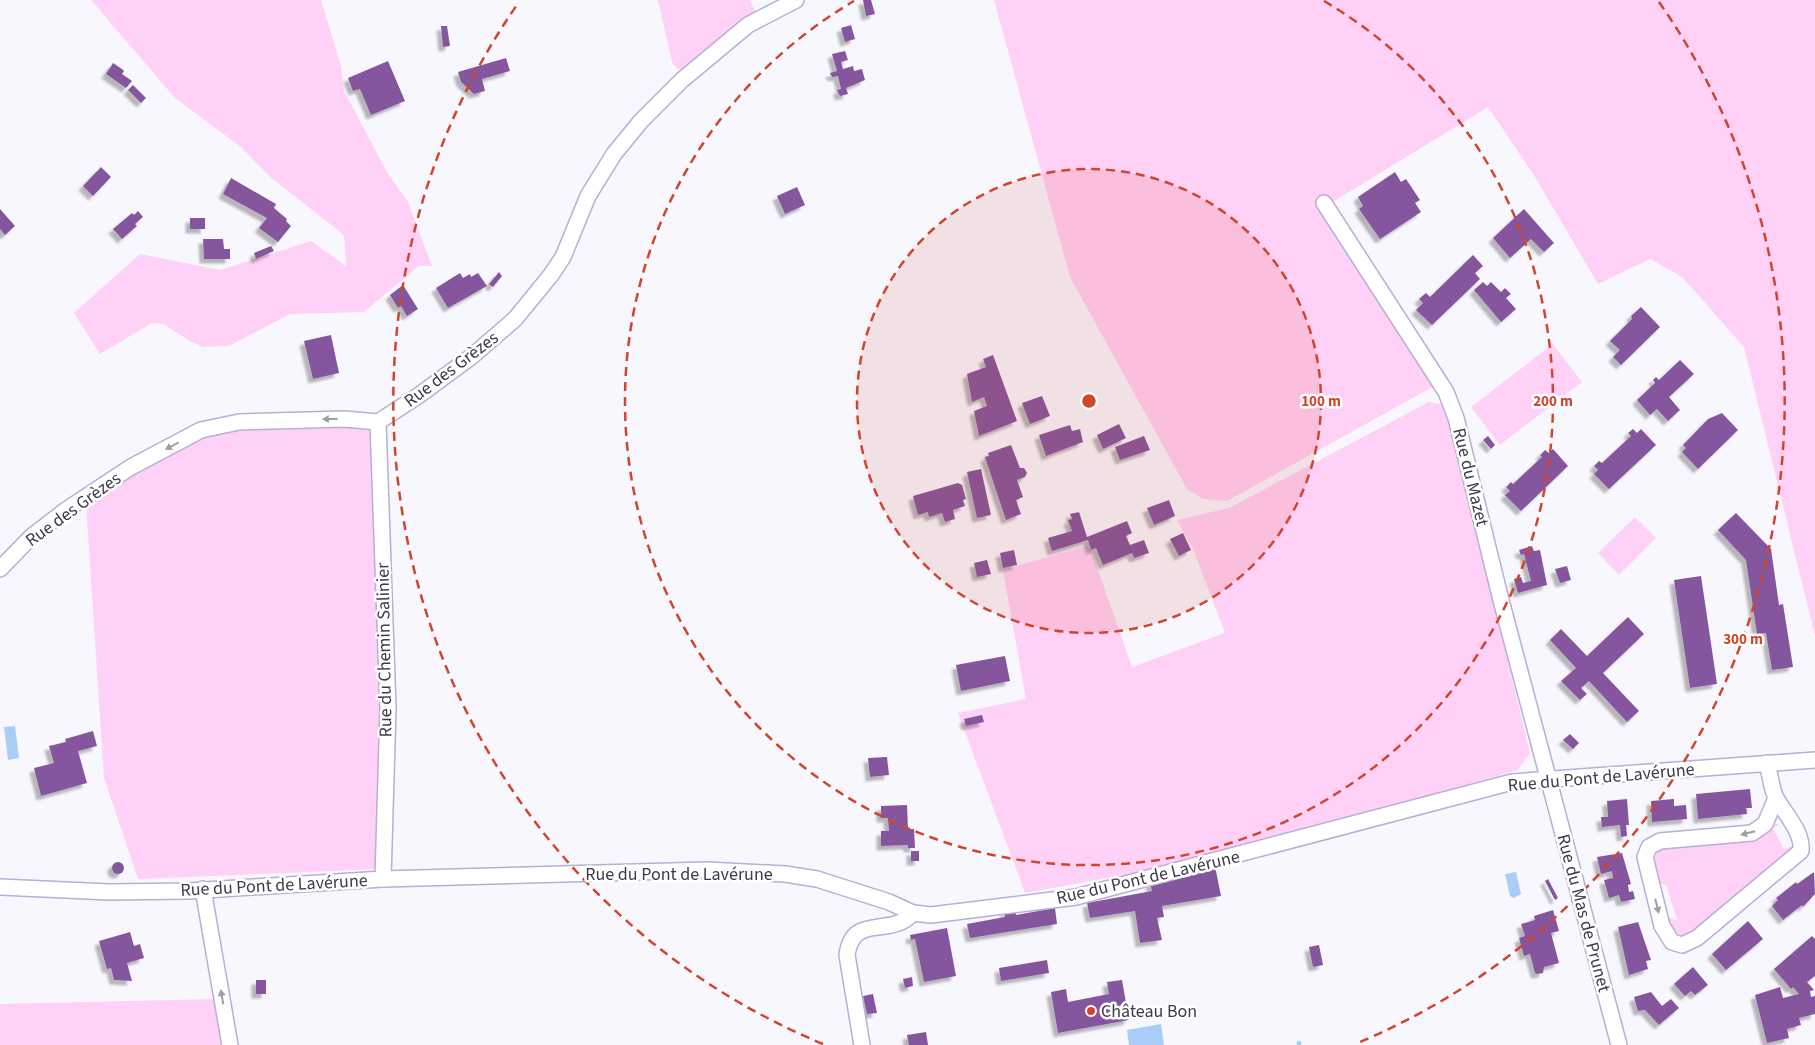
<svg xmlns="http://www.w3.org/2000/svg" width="1815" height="1045" viewBox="0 0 1815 1045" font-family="'Source Sans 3',sans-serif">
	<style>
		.green { fill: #ffd1f6 }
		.water { fill: #a9cdf7 }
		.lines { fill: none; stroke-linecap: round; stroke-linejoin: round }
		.stream { stroke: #a9cdf7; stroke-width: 4.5 }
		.building { fill: #85579e; filter: url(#shadow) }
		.minor-casing { stroke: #b6b0d3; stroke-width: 18 }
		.minor { stroke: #fff; stroke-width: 15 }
		.oneway { fill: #9e9ca4 }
		.ring { fill: none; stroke: #d0452b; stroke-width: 2.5; stroke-dasharray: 9 6 }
		.poi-dot { fill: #d0452b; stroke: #fff; stroke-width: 2 }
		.labels { text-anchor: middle; stroke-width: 5; stroke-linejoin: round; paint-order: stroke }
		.street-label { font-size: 18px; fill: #3d3a49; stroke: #fff }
		.poi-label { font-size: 18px; fill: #3d3a49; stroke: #fff; text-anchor: start }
		.centre { fill: #d0452b; stroke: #fff; stroke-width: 2.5 }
		.ring-label { font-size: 15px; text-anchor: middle; font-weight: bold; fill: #d0452b; stroke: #fff; stroke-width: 5; stroke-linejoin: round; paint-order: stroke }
	</style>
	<defs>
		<filter id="shadow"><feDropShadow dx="-4.5" dy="4.5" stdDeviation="1" flood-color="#0004"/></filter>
	</defs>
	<rect width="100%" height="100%" fill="#f8f7fe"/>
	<g class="green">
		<path d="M91,0H321L341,66L344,91L387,172L408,202L432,266H419L364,312L290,314L229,346L203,347L190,341L163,324L152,323L100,354L74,313L140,254L220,270L311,241L346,266L344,235L269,176L241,147L175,98Z"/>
		<path d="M658,0H750L756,13L688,70L677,69L672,62Z"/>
		<path d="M994,0H1815V636L1744,347L1682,277L1650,259L1598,284L1535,177L1488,107L1323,208L1436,385L1227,501L1203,499L1187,489L1070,277Z"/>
		<path d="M1553,344L1582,382L1500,445L1471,407Z"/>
		<path d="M1429,402L1446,405L1530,753L1518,770L1265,842L1157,869L1025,893L958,713L1026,699L1003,570L1086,546L1091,550L1132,667L1225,633L1193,549L1177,520L1229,508Z"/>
		<path d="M356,423L365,427L373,436L384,665L381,869L138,879L104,778L86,503C123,480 162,447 204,434C248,421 309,425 356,423Z"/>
		<path d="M1635,517L1656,538L1619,575L1598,553Z"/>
		<path d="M1776,824H1780L1773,828L1784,849L1792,846L1793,850L1691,934C1677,940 1671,930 1667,918L1677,920L1666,885L1657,882L1652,860L1659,851L1667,847L1750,841L1760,837Z"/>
		<path d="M217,999L225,1045H0V1004Z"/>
	</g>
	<g class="water">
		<path d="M15,726L19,758L8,760L4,727Z"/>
		<path d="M1516,872L1521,894L1514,898L1510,896L1505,874Z"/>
		<path d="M1161,1024L1164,1045H1129L1127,1030Z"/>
	</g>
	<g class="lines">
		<path class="stream" d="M1299,1043V1045"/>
	</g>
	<g class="building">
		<path d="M863,0H871L875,14L866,16Z"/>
		<path d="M851,25L855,39L845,42L841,28Z"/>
		<path d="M441,26H447L450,46L443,47Z"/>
		<path d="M845,51L848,60L841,62L843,69L853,66L854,71L862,69L865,80L846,88L848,94L840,96L837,90L841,89L838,76L832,77L830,73L837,71L832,54Z"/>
		<path d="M506,58L510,71L482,79L485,91L474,94L461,82L458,72Z"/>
		<path d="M388,61L405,101L371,115L360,89L353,91L348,78Z"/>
		<path d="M113,63L122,69L124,71L122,74L132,81L126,88L106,74Z"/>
		<path d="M133,85L146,98L141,103L128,90Z"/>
		<path d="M101,167L111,177L93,196L83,186Z"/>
		<path d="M1395,172L1401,182L1406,179L1420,200L1415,203L1421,212L1380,239L1359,209L1363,206L1358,197Z"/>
		<path d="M231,178L276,204L274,208L287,219L286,221L291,226L278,242L259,228L267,218L223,194Z"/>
		<path d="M797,187L805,205L785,214L777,196Z"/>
		<path d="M0,209L15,226L5,235L0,229Z"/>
		<path d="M1524,209L1554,243L1544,252L1531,239L1510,258L1493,238Z"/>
		<path d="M138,211L143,217L135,224L137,226L122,239L113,229L132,213L134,215Z"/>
		<rect x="190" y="218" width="15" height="11"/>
		<path d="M203,239H223L224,249H230V259H204Z"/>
		<path d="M271,246L274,251L256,259L254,253Z"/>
		<path d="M1473,255L1483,266L1475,273L1480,279L1432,325L1416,310L1423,303L1419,299L1426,293L1430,297Z"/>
		<path d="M499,272L502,276L493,287L489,284Z"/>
		<path d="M460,273L463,278L470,274L471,277L478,273L487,286L448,308L436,288Z"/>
		<path d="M1483,282L1487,286L1491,282L1501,292L1505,288L1511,294L1506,298L1516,309L1501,322L1474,290Z"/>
		<path d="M403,285L418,309L407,316L401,306L398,308L390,295Z"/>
		<path d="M1641,307L1660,327L1621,365L1613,357L1620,350L1610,341L1632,319L1631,316Z"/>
		<path d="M331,335L339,373L313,379L304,341Z"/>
		<path d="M993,355L1017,421L979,436L974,411L987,406L984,397L972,402L967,374L986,367L983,359Z"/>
		<path d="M1680,360L1694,374L1669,397L1680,410L1668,421L1657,409L1650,415L1637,400L1655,383L1653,380L1656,377L1659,380Z"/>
		<path d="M1042,396L1050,416L1030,424L1022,403Z"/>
		<path d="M1722,413L1738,430L1698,469L1682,452L1686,448L1683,445L1708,419Z"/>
		<path d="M1119,424L1126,438L1103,449L1097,435Z"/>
		<path d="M1070,425L1072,431L1080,429L1083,442L1046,456L1039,435Z"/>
		<path d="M1633,429L1637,433L1641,429L1656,445L1609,489L1594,474L1598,470L1594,466L1599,461L1602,463L1631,436L1628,433Z"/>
		<path d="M1144,436L1150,450L1120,460L1115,447Z"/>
		<path d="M1488,436L1495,445L1491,449L1483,440Z"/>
		<path d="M1011,445L1020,468H1024L1027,473L1025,477L1017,480L1023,497L1016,500L1021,514L1006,520L985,457L989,456L988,453Z"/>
		<path d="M1553,449L1568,466L1521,511L1505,495L1510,491L1506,487L1511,482L1513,484L1542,457L1540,455L1545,450L1549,453Z"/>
		<path d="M981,469L991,515L977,518L967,472Z"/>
		<path d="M958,483L962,485L966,499L963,500L965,506L953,510L955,519L945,522L942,513L929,517L928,512L918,515L913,496Z"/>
		<path d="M1169,500L1175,516L1154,525L1147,508Z"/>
		<path d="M1079,512L1087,537L1127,521L1132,533L1126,536L1130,545L1144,540L1149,553L1134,558L1132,553L1103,565L1096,548L1091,550L1088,540L1052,551L1048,538L1072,531L1068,520L1072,519L1070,514Z"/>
		<path d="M1736,513L1771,549L1779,605L1783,604L1793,667L1772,670L1766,633L1757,634L1746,560L1718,530Z"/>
		<path d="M1183,533L1191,550L1179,556L1170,539Z"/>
		<path d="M1532,546L1534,551L1540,550L1547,585L1518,593L1514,579L1521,577L1523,583L1531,581L1524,554L1521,555L1519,550Z"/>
		<path d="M1014,550L1017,565L1003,568L1000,553Z"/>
		<path d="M987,560L991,574L977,577L974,563Z"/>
		<path d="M1567,566L1571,580L1560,583L1555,569Z"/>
		<path d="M1701,576L1717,684L1690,688L1674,580Z"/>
		<path d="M1628,617L1644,634L1603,673L1639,711L1627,722L1589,681L1581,688L1587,694L1580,700L1561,681L1576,668L1550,640L1561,629L1587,656Z"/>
		<path d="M1005,656L1010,681L961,691L956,665Z"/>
		<path d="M982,715L984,722L966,726L964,719Z"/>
		<path d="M93,731L97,746L78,751L87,783L41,796L34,768L54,763L49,746L66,742L65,739Z"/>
		<path d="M1570,734L1579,743L1573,749L1563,740Z"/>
		<path d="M887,757L889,775L870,777L868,758Z"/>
		<path d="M1750,789L1752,808H1746L1747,814L1698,819L1696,794Z"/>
		<path d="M1627,799L1629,825H1626L1627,836L1621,837L1620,825L1602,827L1601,817H1608L1607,801Z"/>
		<path d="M1674,799V806L1686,805L1687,819L1652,822L1651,801Z"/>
		<path d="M907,805L908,829H914L915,848H908V845L881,846V831H889L888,818H881V806Z"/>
		<rect x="911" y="851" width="8" height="10"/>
		<path d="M1622,853L1631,884L1628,885L1629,892L1633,891L1635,899L1621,902L1619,895L1609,898L1604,880L1613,878L1612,871L1601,874L1597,857Z"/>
		<circle cx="118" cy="868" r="6"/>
		<path d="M1215,866L1221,896L1162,906L1164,917L1157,918L1162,940L1140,943L1135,911L1090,918L1087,903L1152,891L1150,883Z"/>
		<path d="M1814,872L1815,894L1803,907L1802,905L1783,920L1772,906L1778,900L1776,898L1796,882L1797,884Z"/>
		<path d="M1548,879L1558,898L1555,900L1545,881Z"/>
		<path d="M1055,908L1057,924L970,938L967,924L1005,917L1004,912L1015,910L1016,915Z"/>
		<path d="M1553,910L1559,931L1551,933L1559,963L1544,967L1543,973L1537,974L1535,973L1530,954L1524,956L1519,938L1525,936L1521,924L1535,920L1534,916Z"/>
		<path d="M1748,921L1763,939L1726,970L1712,954Z"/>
		<path d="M1638,922L1651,960L1646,961L1648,969L1629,975L1618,927Z"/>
		<path d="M947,928L956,976L924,982L915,939L911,940L910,935Z"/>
		<path d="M130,932L134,946L140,944L144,958L127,963L132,981L114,980L111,968L107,969L99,941Z"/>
		<path d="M1812,936L1815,939V976L1807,982L1814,990L1810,991L1811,997L1815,996V1014L1799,1018L1801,1025L1787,1029L1789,1038L1767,1043L1755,995L1780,987L1783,998L1799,994L1793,987L1791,989L1774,969Z"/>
		<path d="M1319,945L1323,965L1313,967L1309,947Z"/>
		<path d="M1047,960L1049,973L1001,981L999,968Z"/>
		<path d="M1693,967L1708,985L1695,995L1691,991L1685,996L1674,984Z"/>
		<path d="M912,977L913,986L905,988L903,979Z"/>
		<rect x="256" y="980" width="10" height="14"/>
		<path d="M1122,980L1129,1020L1058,1033L1051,992L1066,989L1068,1002L1109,994L1107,982Z"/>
		<path d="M1651,992L1662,1006L1671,999L1679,1008L1659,1025L1645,1010L1638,1011L1634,997Z"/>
		<path d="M873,994L877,1013L867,1014L863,996Z"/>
		<path d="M926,1032L928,1045H909L907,1035Z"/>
	</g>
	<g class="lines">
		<defs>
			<g id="minor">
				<path d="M1324,203L1446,392L1456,418L1502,604L1619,1045"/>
				<path d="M378,422L388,708L383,879"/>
				<path d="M0,569L31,537L66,510L131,467L201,430L239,422L344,419L378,422L418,396L471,357L515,319L551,275L563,257L588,196L614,154L641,121L682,80L748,25L796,0"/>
				<path d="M1767,763C1770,773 1771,788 1776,798C1785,814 1803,832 1801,851L1697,938L1682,945L1672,942L1662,926L1645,857L1649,847L1660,841L1752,833L1765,824L1776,798"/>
				<path d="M0,887L109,892L189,891L383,879L707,870L785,874L817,879L889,902L913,913L931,915L1076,897L1512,782L1815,760"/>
				<path d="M203,889L230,1045"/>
				<path d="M862,1045L847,955C853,912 890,939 913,913"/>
			</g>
		</defs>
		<use href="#minor" class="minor-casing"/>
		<use href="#minor" class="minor"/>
	</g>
	<defs><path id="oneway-solid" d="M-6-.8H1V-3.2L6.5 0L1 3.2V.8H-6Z" transform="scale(1.25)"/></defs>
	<g class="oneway">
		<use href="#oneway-solid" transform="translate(330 419) rotate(178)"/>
		<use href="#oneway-solid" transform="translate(172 446) rotate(152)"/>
		<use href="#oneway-solid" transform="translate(1748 833) rotate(166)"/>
		<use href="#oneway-solid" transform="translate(1657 906) rotate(76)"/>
		<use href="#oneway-solid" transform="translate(222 997) rotate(-100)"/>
	</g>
	<circle cx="1089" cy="401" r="232" fill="#d0452b" fill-opacity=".12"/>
	<g class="ring">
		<circle cx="1089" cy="401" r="232"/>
		<path d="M1324 1A464 464 0 1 1 854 1"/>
		<path d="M823 1044A696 696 0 0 1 519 2M1659 2A696 696 0 0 1 1355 1044"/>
	</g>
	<circle class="poi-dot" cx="1091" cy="1011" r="5"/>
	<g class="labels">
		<g class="street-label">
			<text transform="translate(451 369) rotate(-37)" y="6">Rue des Grèzes</text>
			<text transform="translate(1471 477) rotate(76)" y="6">Rue du Mazet</text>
			<text transform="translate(73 509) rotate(-36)" y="6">Rue des Grèzes</text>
			<text transform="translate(384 650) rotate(-91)" y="6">Rue du Chemin Salinier</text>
			<text transform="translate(1601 777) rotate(-5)" y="6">Rue du Pont de Lavérune</text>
			<text x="679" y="880">Rue du Pont de Lavérune</text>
			<text transform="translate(1148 877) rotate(-13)" y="6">Rue du Pont de Lavérune</text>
			<text transform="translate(274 885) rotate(-3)" y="6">Rue du Pont de Lavérune</text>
			<text transform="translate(1584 913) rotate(75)" y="6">Rue du Mas de Prunet</text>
		</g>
		<g class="poi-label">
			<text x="1101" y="1017">Château Bon</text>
		</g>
	</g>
	<circle cx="1089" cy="401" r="8" class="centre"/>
	<g class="ring-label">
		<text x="1321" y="406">100 m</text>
		<text x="1553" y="406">200 m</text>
		<text x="1743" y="644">300 m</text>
	</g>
</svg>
